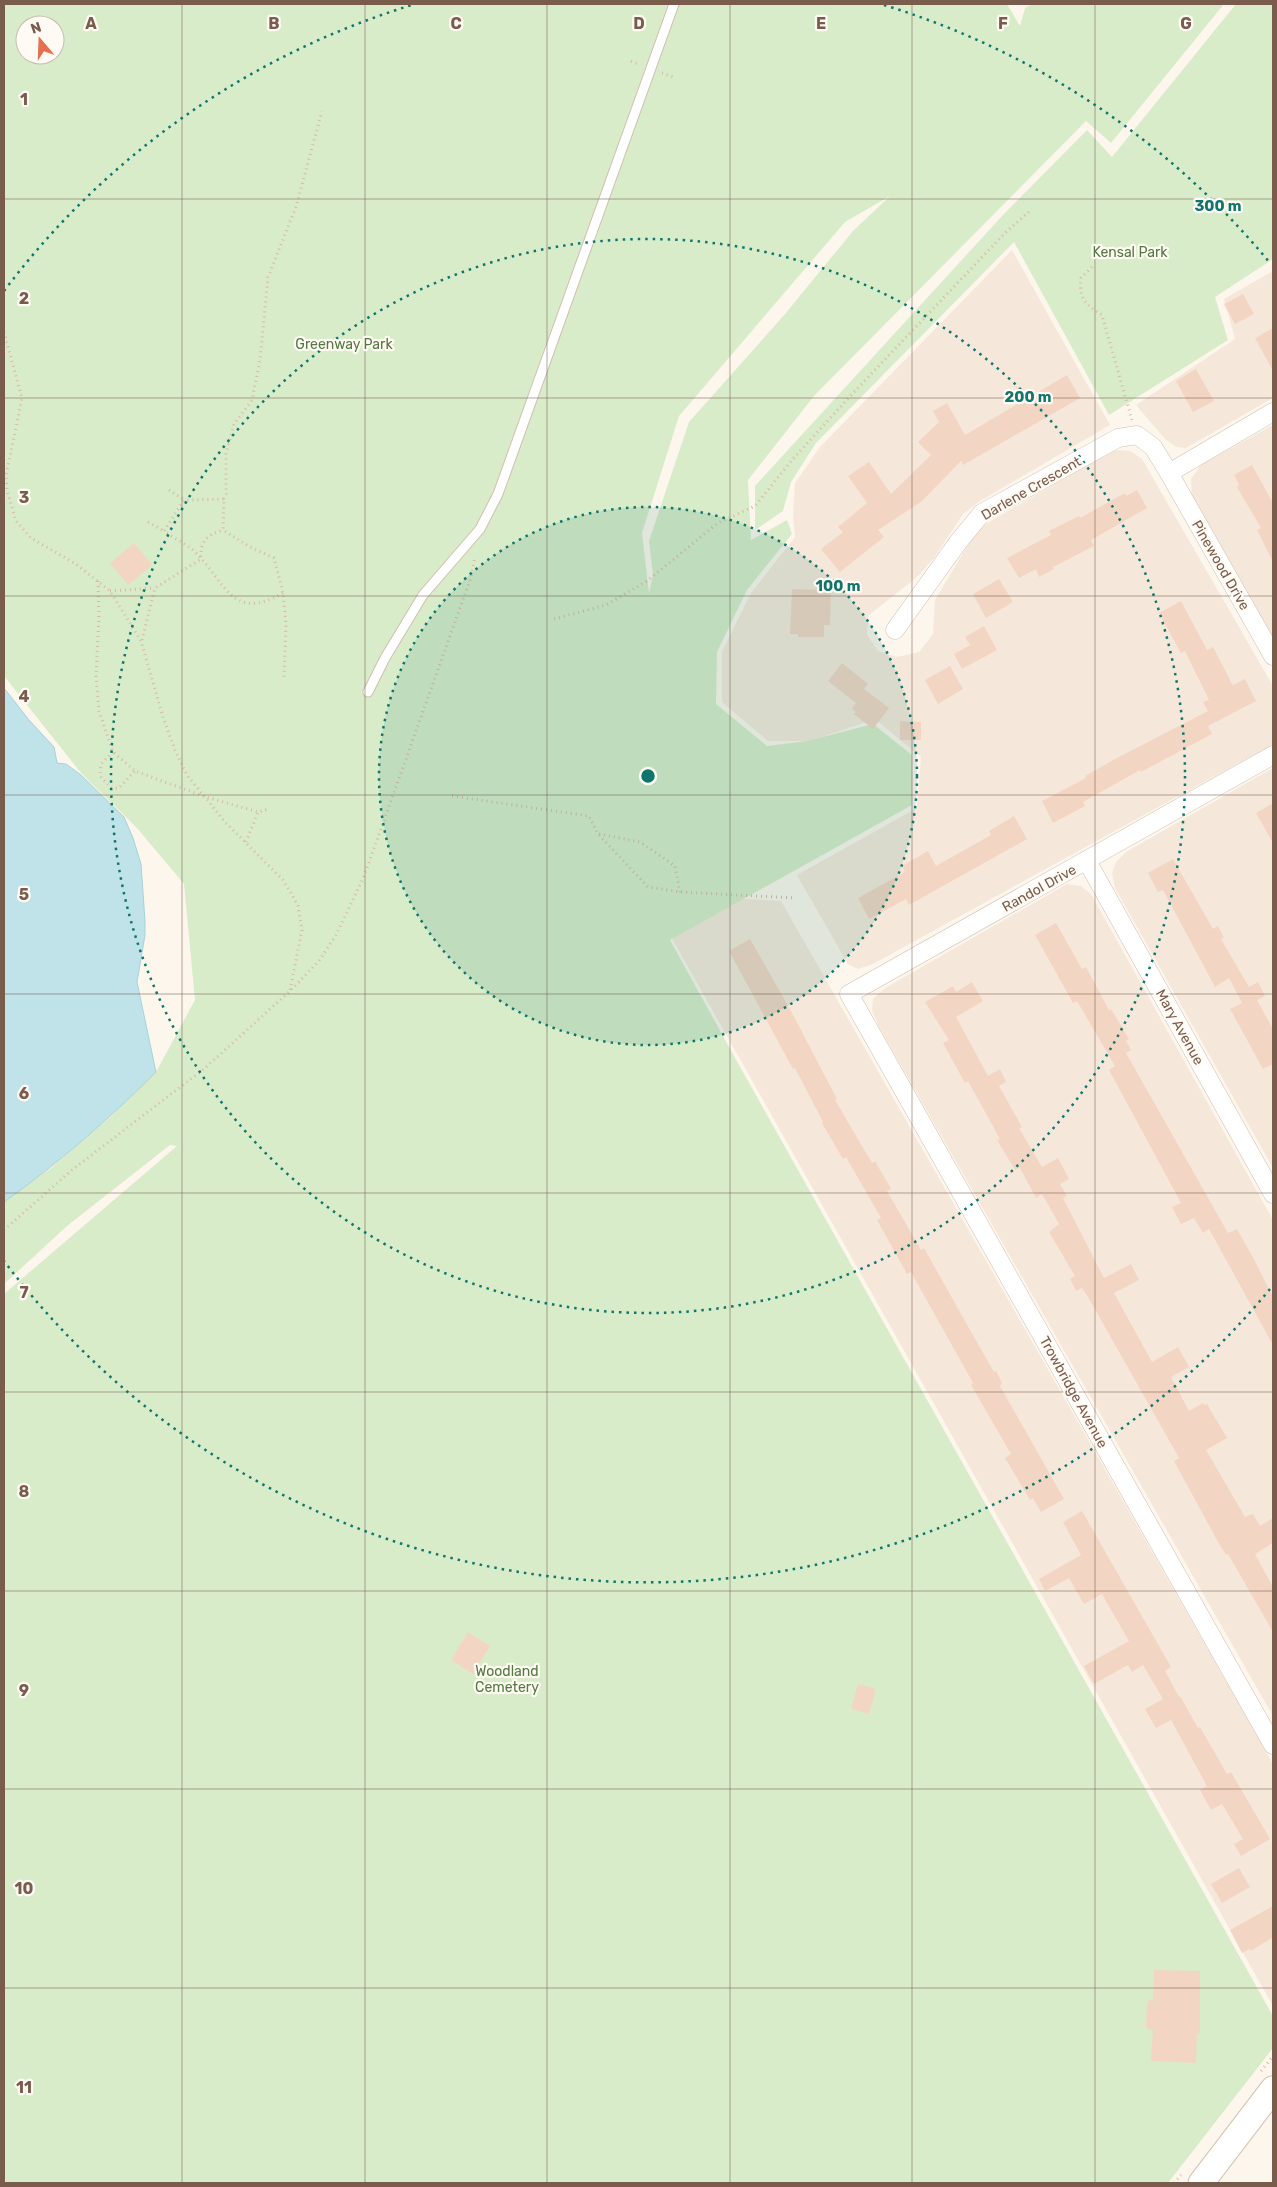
<svg xmlns="http://www.w3.org/2000/svg" width="1277" height="2187" viewBox="0 0 1277 2187" font-family="Rubik,sans-serif">
	<style>
		.residential { fill: #f5e8da }
		.green { fill: #d8ecc9; fill-rule: evenodd }
		.water { fill: #bfe3e8; stroke: #a5d3da }
		.building { fill: #f3d5c3 }
		.lines { fill: none; stroke-linecap: round; stroke-linejoin: round }
		.lane-casing { stroke: #d1beb0; stroke-width: 11 }
		.street-casing { stroke: #d1beb0; stroke-width: 19 }
		.secondary-casing { stroke: #d6c0b0; stroke-width: 27 }
		.path { stroke: #d9b8a5; stroke-width: 3; stroke-dasharray: 1 4; stroke-linecap: butt }
		.lane { stroke: #fff; stroke-width: 9 }
		.street { stroke: #fff; stroke-width: 18 }
		.secondary { stroke: #fff; stroke-width: 25 }
		.grid { fill: none; stroke: #7a5c4d; stroke-width: 1; stroke-opacity: 0.55 }
		.ring { fill: none; stroke: #0f766e; stroke-width: 2.5; stroke-dasharray: 2.5 5 }
		.labels { text-anchor: middle; stroke-width: 4.5; stroke-linejoin: round; paint-order: stroke }
		.park-label { font-size: 14px; fill: #537a41; stroke: #fffaf3 }
		.street-label { font-size: 14px; fill: #7a5c4d; stroke: #fffaf3 }
		.grid-label { font-size: 16px; text-anchor: middle; font-weight: bold; fill: #7a5c4d; stroke: #fffaf3; stroke-width: 4.5; stroke-linejoin: round; paint-order: stroke }
		.centre { fill: #0f766e; stroke: #fffaf3; stroke-width: 2.5 }
		.ring-label { font-size: 15px; text-anchor: middle; font-weight: bold; fill: #0f766e; stroke: #fffaf3; stroke-width: 4.5; stroke-linejoin: round; paint-order: stroke }
	</style>
	<rect width="100%" height="100%" fill="#fdf6ec"/>
	<g class="residential">
		<path d="M1012,250L1110,425L980,501L963,514L934,558L917,577L868,616L867,635L878,651L897,657L919,652L933,634L935,600L975,533L989,522L1098,459L1116,450L1130,451L1142,459L1273,686V744L873,964L858,969L848,964L797,875L917,808L921,757L875,719L810,741H768L722,702V652L751,593L795,537L793,516L795,483L820,447Z"/>
		<path d="M1273,271V398L1186,448L1176,447L1165,439L1136,405L1235,339L1224,299Z"/>
		<path d="M1273,425V639L1192,499L1191,479L1201,465Z"/>
		<path d="M1273,768V1168L1115,888L1112,873L1116,862L1126,852Z"/>
		<path d="M1067,884L1081,886L1091,894L1273,1220V1716L878,1025L872,1010L873,999L885,988Z"/>
		<path d="M647,894L781,901L1273,1764V2006Z"/>
	</g>
	<g class="green">
		<path d="M4,4H1007L1020,26L1025,8L1032,4H1224L1111,143L1086,121L814,396L748,480L751,540L787,520L792,534L747,590L717,652L716,704L767,746L807,741L873,724L912,755V805L670,940L739,1065L1273,2016V2048L1168,2183H4V1294L177,1146L170,1145L67,1226L4,1284V1202L51,1168L109,1118L156,1072L195,1000L184,884L137,828L81,773L4,676ZM25,25H55V55H25ZM890,196L853,231L785,314L689,422L649,541L653,575L649,593L642,533L679,416L845,222Z"/>
		<path d="M1236,4H1273V259L1215,297L1228,340L1109,415L1014,242L816,443L791,482L783,511L755,530V486L1002,216L1087,130L1112,157Z"/>
	</g>
	<path class="water" d="M4,688L29,720L54,747L57,763L66,764L81,775L124,817L133,838L141,864L145,921V935L137,982L156,1072C108,1120 59,1163 4,1202Z"/>
	<g class="building">
		<path d="M1243,294L1254,314L1235,324L1224,304Z"/>
		<path d="M1273,328V371L1255,338Z"/>
		<path d="M1196,369L1214,401L1193,412L1176,381Z"/>
		<path d="M1067,375L1080,398L963,465L961,461L921,502L878,530L884,537L840,572L821,549L843,532L838,527L867,503L848,476L869,462L891,494L931,455L918,442L939,422L933,411L947,403L965,435Z"/>
		<path d="M1252,465L1273,503V562L1257,530L1261,528L1237,487L1239,485L1234,475Z"/>
		<path d="M1137,490L1147,508L1091,540L1094,546L1053,567L1054,569L1039,577L1036,569L1019,578L1007,558L1051,535L1049,531L1079,516L1080,518L1125,493L1126,496Z"/>
		<path d="M134,543L152,565L128,585L110,563Z"/>
		<path d="M999,579L1013,602L986,618L973,594Z"/>
		<path d="M792,589L831,590L830,625H824V637H798V634H790Z"/>
		<path d="M1181,601L1207,650L1213,647L1231,682L1233,685L1245,679L1256,701L1208,726L1212,734L1141,772L1140,770L1083,802L1085,806L1053,823L1042,801L1086,778L1085,776L1115,759L1208,711L1203,702L1209,700L1185,651L1181,653L1159,613Z"/>
		<path d="M984,626L997,650L962,669L954,654L970,645L965,637Z"/>
		<path d="M842,663L868,684L864,689L889,708L873,729L854,714L856,712L852,709L856,703L828,681Z"/>
		<path d="M950,666L963,689L938,704L925,680Z"/>
		<path d="M900,721L921,722V740H900Z"/>
		<path d="M1273,803V843L1256,813Z"/>
		<path d="M1014,816L1027,839L909,905L906,899L869,919L858,898L905,872L902,866L928,851L936,866L991,835L989,831Z"/>
		<path d="M1173,859L1213,929L1218,926L1224,938L1221,939L1249,987L1258,982L1265,996L1257,1000L1273,1029V1064L1263,1069L1230,1009L1242,1003L1229,978L1215,987L1163,890L1158,892L1148,873Z"/>
		<path d="M1056,923L1082,969L1086,967L1109,1010L1111,1009L1129,1039L1126,1041L1131,1050L1126,1053L1228,1233L1237,1229L1256,1263L1273,1297V1345L1209,1229L1203,1233L1194,1218L1181,1224L1172,1207L1181,1203L1109,1070L1115,1066L1077,1001L1073,1003L1035,935Z"/>
		<path d="M750,939L791,1011L837,1099L835,1100L872,1163L875,1161L891,1189L887,1191L921,1250L924,1248L974,1337L994,1372L996,1371L1002,1383L1000,1386L1064,1499L1041,1512L1033,1498L1030,1500L1005,1458L1011,1454L971,1385L973,1383L911,1272L907,1274L877,1220L881,1218L846,1157L843,1159L822,1123L823,1122L795,1068L793,1069L729,951Z"/>
		<path d="M972,982L983,1001L956,1017L988,1076L1000,1069L1006,1082L999,1086L1022,1127L1019,1128L1042,1167L1058,1158L1069,1179L1060,1184L1067,1196L1063,1198L1104,1278L1131,1264L1139,1280L1114,1293L1152,1362L1178,1347L1189,1367L1171,1377L1189,1411L1203,1403L1204,1405L1207,1404L1227,1438L1206,1450L1245,1517L1253,1514L1260,1526L1273,1518V1543L1255,1554L1273,1587V1632L1228,1554L1226,1555L1218,1542L1174,1461L1179,1458L1088,1297L1082,1288L1076,1291L1070,1279L1075,1276L1049,1232L1059,1224L1042,1194L1036,1198L1020,1168L1015,1170L997,1140L1000,1139L968,1081L965,1083L943,1043L949,1040L925,1002L953,986L956,992Z"/>
		<path d="M1082,1511L1171,1667L1165,1671L1179,1697L1180,1696L1198,1728L1200,1727L1227,1774L1231,1772L1270,1839L1241,1856L1234,1844L1243,1839L1222,1804L1211,1810L1200,1790L1207,1786L1171,1720L1156,1728L1145,1709L1163,1699L1143,1665L1132,1672L1128,1665L1094,1684L1084,1666L1129,1641L1102,1594L1084,1604L1069,1578L1045,1591L1039,1579L1081,1555L1063,1522Z"/>
		<path d="M468,1632L490,1646L473,1674L451,1660Z"/>
		<path d="M858,1684L876,1689L869,1714L851,1709Z"/>
		<path d="M1239,1868L1250,1887L1222,1903L1211,1884Z"/>
		<path d="M1273,1906V1937L1251,1951L1250,1949L1242,1953L1230,1930Z"/>
		<path d="M1154,1970L1200,1971V2034H1197L1196,2063L1151,2061L1153,2030H1148V2027H1146L1147,2005H1148V2000L1153,2001Z"/>
	</g>
	<g class="lines">
		<defs>
			<path id="lane" d="M368,692L385,658L423,595L480,529L498,494L674,4"/>
			<g id="street">
				<path d="M1169,473L1273,412"/>
				<path d="M895,630L959,541L982,513L1118,438L1137,435L1153,447L1169,473L1273,656"/>
				<path d="M1273,755L849,994L1273,1745"/>
				<path d="M1087,861L1273,1194"/>
			</g>
			<path id="secondary" d="M1201,2183L1273,2089"/>
		</defs>
		<use href="#lane" class="lane-casing"/>
		<use href="#street" class="street-casing"/>
		<use href="#secondary" class="secondary-casing"/>
		<g class="path">
			<path d="M631,61L640,65"/>
			<path d="M662,73L674,77"/>
			<path d="M1092,267L1081,278C1079,298 1084,304 1102,315L1132,420"/>
			<path d="M4,332L22,398L6,476L7,490L16,521L31,538L76,564L110,591L141,641L163,717L175,750L187,775L225,822L283,880L291,893L298,906L302,930L290,990"/>
			<path d="M169,490L184,500"/>
			<path d="M224,499L226,494V454L234,424L252,400L260,360L268,277L296,207L322,111"/>
			<path d="M148,522L164,531"/>
			<path d="M98,581L99,616L96,676L99,711L113,752L135,771L203,796L258,812L269,809"/>
			<path d="M110,591L155,588"/>
			<path d="M283,593C230,623 226,581 194,551C185,543 173,538 164,531L184,500L224,499L223,530L250,547L274,558L283,593L286,624L284,678"/>
			<path d="M554,619L606,605L647,581L718,523L755,506L792,460L854,392L1005,233L1031,210"/>
			<path d="M142,640L155,588L201,559C200,541 207,535 223,530"/>
			<path d="M113,752L101,764L100,776L111,788H119L135,771"/>
			<path d="M452,796L589,816L598,834L648,887L680,892L796,898"/>
			<path d="M599,834L640,842L675,866L680,892"/>
			<path d="M246,842L258,812"/>
			<path d="M4,1230L72,1170L205,1068L290,991L319,961L336,935L363,879L470,580L475,557"/>
			<path d="M1261,2071L1273,2056"/>
			<path d="M1174,2183L1181,2175"/>
		</g>
		<use href="#lane" class="lane"/>
		<use href="#street" class="street"/>
		<use href="#secondary" class="secondary"/>
	</g>
	<path class="grid" d="M182,4V2183M365,4V2183M547,4V2183M730,4V2183M912,4V2183M1095,4V2183M4,199H1273M4,398H1273M4,596H1273M4,795H1273M4,994H1273M4,1193H1273M4,1392H1273M4,1591H1273M4,1789H1273M4,1988H1273"/>
	<circle cx="648" cy="776" r="269" fill="#0f766e" fill-opacity=".12"/>
	<g class="ring">
		<circle cx="648" cy="776" r="269"/>
		<circle cx="648" cy="776" r="537"/>
		<path d="M1270 1289A806 806 0 0 1 4 1261M4 291A806 806 0 0 1 412 5M884 5A806 806 0 0 1 1270 263"/>
	</g>
	<g class="labels">
		<g class="park-label">
			<text x="1130" y="257">Kensal Park</text>
			<text x="344" y="349">Greenway Park</text>
			<text x="507" y="1676">Woodland<tspan x="507" dy="16">Cemetery</tspan></text>
		</g>
		<g class="street-label">
			<text transform="translate(1031 488) rotate(-30)" y="5">Darlene Crescent</text>
			<text transform="translate(1221 565) rotate(60)" y="5">Pinewood Drive</text>
			<text transform="translate(1039 888) rotate(-29)" y="5">Randol Drive</text>
			<text transform="translate(1180 1027) rotate(61)" y="5">Mary Avenue</text>
			<text transform="translate(1074 1392) rotate(61)" y="5">Trowbridge Avenue</text>
		</g>
	</g>
	<g class="grid-label">
		<text x="91" y="29">A</text>
		<text x="274" y="29">B</text>
		<text x="456" y="29">C</text>
		<text x="639" y="29">D</text>
		<text x="821" y="29">E</text>
		<text x="1003" y="29">F</text>
		<text x="1186" y="29">G</text>
		<text x="24" y="105">1</text>
		<text x="24" y="304">2</text>
		<text x="24" y="503">3</text>
		<text x="24" y="702">4</text>
		<text x="24" y="900">5</text>
		<text x="24" y="1099">6</text>
		<text x="24" y="1298">7</text>
		<text x="24" y="1497">8</text>
		<text x="24" y="1696">9</text>
		<text x="24" y="1894">10</text>
		<text x="24" y="2093">11</text>
	</g>
	<circle cx="648" cy="776" r="8" class="centre"/>
	<g class="ring-label">
		<text x="1218" y="211">300 m</text>
		<text x="1028" y="402">200 m</text>
		<text x="838" y="591">100 m</text>
	</g>
	<rect width="1277" height="2187" fill="none" stroke="#7a5c4d" stroke-width="10"/>
	<g transform="translate(40 40) rotate(341)"><circle r="24" fill="#fffaf3" stroke="#cabbb1"/>
	<path d="M0-4L9 19L0 12L-9 19Z" fill="#e76f51"/>
	<text y="-8" font-size="14" font-weight="bold" text-anchor="middle" fill="#7a5c4d">N</text>
	</g>
</svg>
